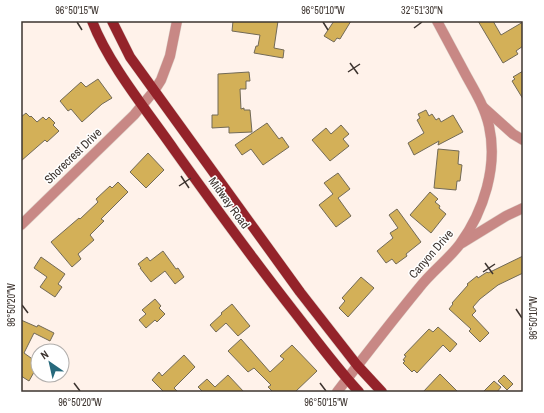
<svg xmlns="http://www.w3.org/2000/svg" width="544" height="413" viewBox="0 0 544 413" font-family="'Archivo Narrow',sans-serif">
	<style>
		.building { fill: #d3b058; stroke: #726a57 }
		.lines { fill: none; stroke-linecap: round; stroke-linejoin: round }
		.minor-casing { stroke: #dcd0c8; stroke-width: 11 }
		.major-casing { stroke: #dcd0c8; stroke-width: 11 }
		.minor { stroke: #c88885; stroke-width: 10 }
		.major { stroke: #94232a; stroke-width: 10 }
		.ticks { fill: none; stroke: #3d342f; stroke-width: 1.5 }
		.labels { text-anchor: middle; stroke-width: 3; stroke-linejoin: round; paint-order: stroke }
		.street-label { font-size: 12px; fill: #3d342f; stroke: #fff }
		.neatline { fill: none; stroke: #3d342f; stroke-width: 1.5 }
		.ticks-label { font-size: 10px; text-anchor: middle; fill: #3d342f }
	</style>
	<rect width="100%" height="100%" fill="#fff2ea"/>
	<g class="building">
		<path d="M233,21H278L274,48L284,50L283,58L254,53L256,46H258L260,35L232,31Z"/>
		<path d="M334,21H351L340,39L337,38L334,42L324,36Z"/>
		<path d="M478,21H493L501,35L523,22V46L516,51L518,54L503,63Z"/>
		<path d="M523,71V99L512,81L515,79L513,77Z"/>
		<path d="M249,72L250,81H246V89H240L241,109L244,108V110H250L252,132L229,133V127L212,128V115H218V74Z"/>
		<path d="M98,79L112,98L102,104L82,122L71,109L68,111L60,101L81,82L86,87Z"/>
		<path d="M426,110L429,116L432,114L436,120L439,118L441,122L453,115L463,132L438,145L439,141L414,155L408,143L424,133L417,120L420,118L418,114Z"/>
		<path d="M26,113L30,117L31,116L37,122L43,117L46,120L49,117L55,123L53,125L59,131L47,142L45,140L21,161V117Z"/>
		<path d="M267,123L279,139L282,137L289,147L263,165L251,149L242,155L235,145Z"/>
		<path d="M341,125L349,134L343,139L349,146L330,161L312,140L326,128L331,134Z"/>
		<path d="M438,149L459,151L458,164L462,165L460,181H457L456,190L434,188Z"/>
		<path d="M148,153L164,170L146,188L130,172Z"/>
		<path d="M338,173L350,189L338,198L351,216L336,227L319,205L333,194L324,183Z"/>
		<path d="M118,182L128,192L101,219L104,221L90,235L94,240L78,254L81,259L72,267L51,242L79,218L80,219L98,202L96,199L110,186L112,188Z"/>
		<path d="M430,192L438,199L435,202L440,206L439,208L446,214L431,233L410,215Z"/>
		<path d="M397,209L421,242L406,254L407,256L396,264L392,259L386,263L377,251L393,238L390,233L398,228L389,215Z"/>
		<path d="M163,251L176,269L178,268L184,277L175,284L165,271L151,282L140,268H141L138,264L147,257L150,261Z"/>
		<path d="M523,256V273L498,285L480,299L473,307L476,311L472,315L489,333L480,342L469,331L471,329L449,309L453,304L452,303L468,285L467,284L477,276L478,278L487,272L488,273Z"/>
		<path d="M41,257L65,274L58,284L62,287L55,297L40,287L47,277L34,268Z"/>
		<path d="M361,277L374,288L348,317L339,308L345,301L342,298Z"/>
		<path d="M155,299L161,306L159,308L165,314L157,322L155,320L146,328L139,320L146,314L142,310Z"/>
		<path d="M232,304L250,326L238,336L226,323L216,332L210,325L222,314L221,313Z"/>
		<path d="M21,320L37,327L38,325L54,333L50,341L34,333L24,353L38,363V365L29,381L21,376Z"/>
		<path d="M438,327L457,344L450,352L443,345L417,373L414,370L412,372L403,363L405,361L403,360L406,356L404,355L429,329L433,332Z"/>
		<path d="M241,339L270,372L284,359L280,356L292,345L317,371L295,392H273L268,387L271,385L254,368L248,372L228,351Z"/>
		<path d="M184,355L195,367L174,388L178,392H164L152,380L159,372L162,376Z"/>
		<path d="M440,374L458,392H423Z"/>
		<path d="M228,375L244,392H203L198,387L207,379L215,387Z"/>
		<path d="M504,375L513,384L507,390L498,381Z"/>
		<path d="M494,381L501,387L497,392H483Z"/>
	</g>
	<g class="lines">
		<defs>
			<g id="minor">
				<path d="M483,107L513,134L523,140"/>
				<path d="M21,225L134,115L154,91L161,80L170,56L177,21"/>
				<path d="M462,243L506,216L523,208"/>
				<path d="M337,392C364,357 391,322 419,288C431,272 449,259 460,244C484,211 498,166 489,126C485,108 476,93 467,77C457,58 447,40 437,21"/>
			</g>
			<g id="major">
				<path d="M92,21C109,65 148,112 175,151C213,204 252,258 292,309C314,337 335,366 359,392"/>
				<path d="M112,21L130,57L300,292L357,365L382,392"/>
			</g>
		</defs>
		<use href="#minor" class="minor-casing"/>
		<use href="#major" class="major-casing"/>
		<use href="#minor" class="minor"/>
		<use href="#major" class="major"/>
	</g>
	<path class="ticks" d="M77,22L82,30M323,22L328,30M414,28L422,22M350,63L358,74M348,72L360,64M181,176L189,188M179,186L191,178M485,263L493,274M483,272L495,264M22,305L28,313M516,309L522,318M74,383L80,391M320,383L326,391"/>
	<g class="labels">
		<g class="street-label">
			<text transform="translate(73 156) rotate(-44)" y="4">Shorecrest Drive</text>
			<text transform="translate(229 203) rotate(54)" y="4">Midway Road</text>
			<text transform="translate(431 254) rotate(-49)" y="4">Canyon Drive</text>
		</g>
	</g>
	<rect width="544" height="413" fill="none" stroke="#ffffff" stroke-width="44"/>
	<g transform="translate(50 363) rotate(326)"><circle r="19" fill="#ffffff" stroke="#b1aeac"/>
	<path d="M0-3L7 15L0 10L-7 15Z" fill="#27697c"/>
	<text y="-6" font-size="11" font-weight="bold" text-anchor="middle" fill="#3d342f">N</text>
	</g>
	<rect x="22" y="22" width="500" height="369" class="neatline"/>
	<g class="ticks-label">
		<text x="77" y="14">96°50'15"W</text>
		<text x="323" y="14">96°50'10"W</text>
		<text x="422" y="14">32°51'30"N</text>
		<text transform="translate(11 305) rotate(-90)" y="4">96°50'20"W</text>
		<text transform="translate(533 318) rotate(-90)" y="4">96°50'10"W</text>
		<text x="80" y="406">96°50'20"W</text>
		<text x="326" y="406">96°50'15"W</text>
	</g>
</svg>
